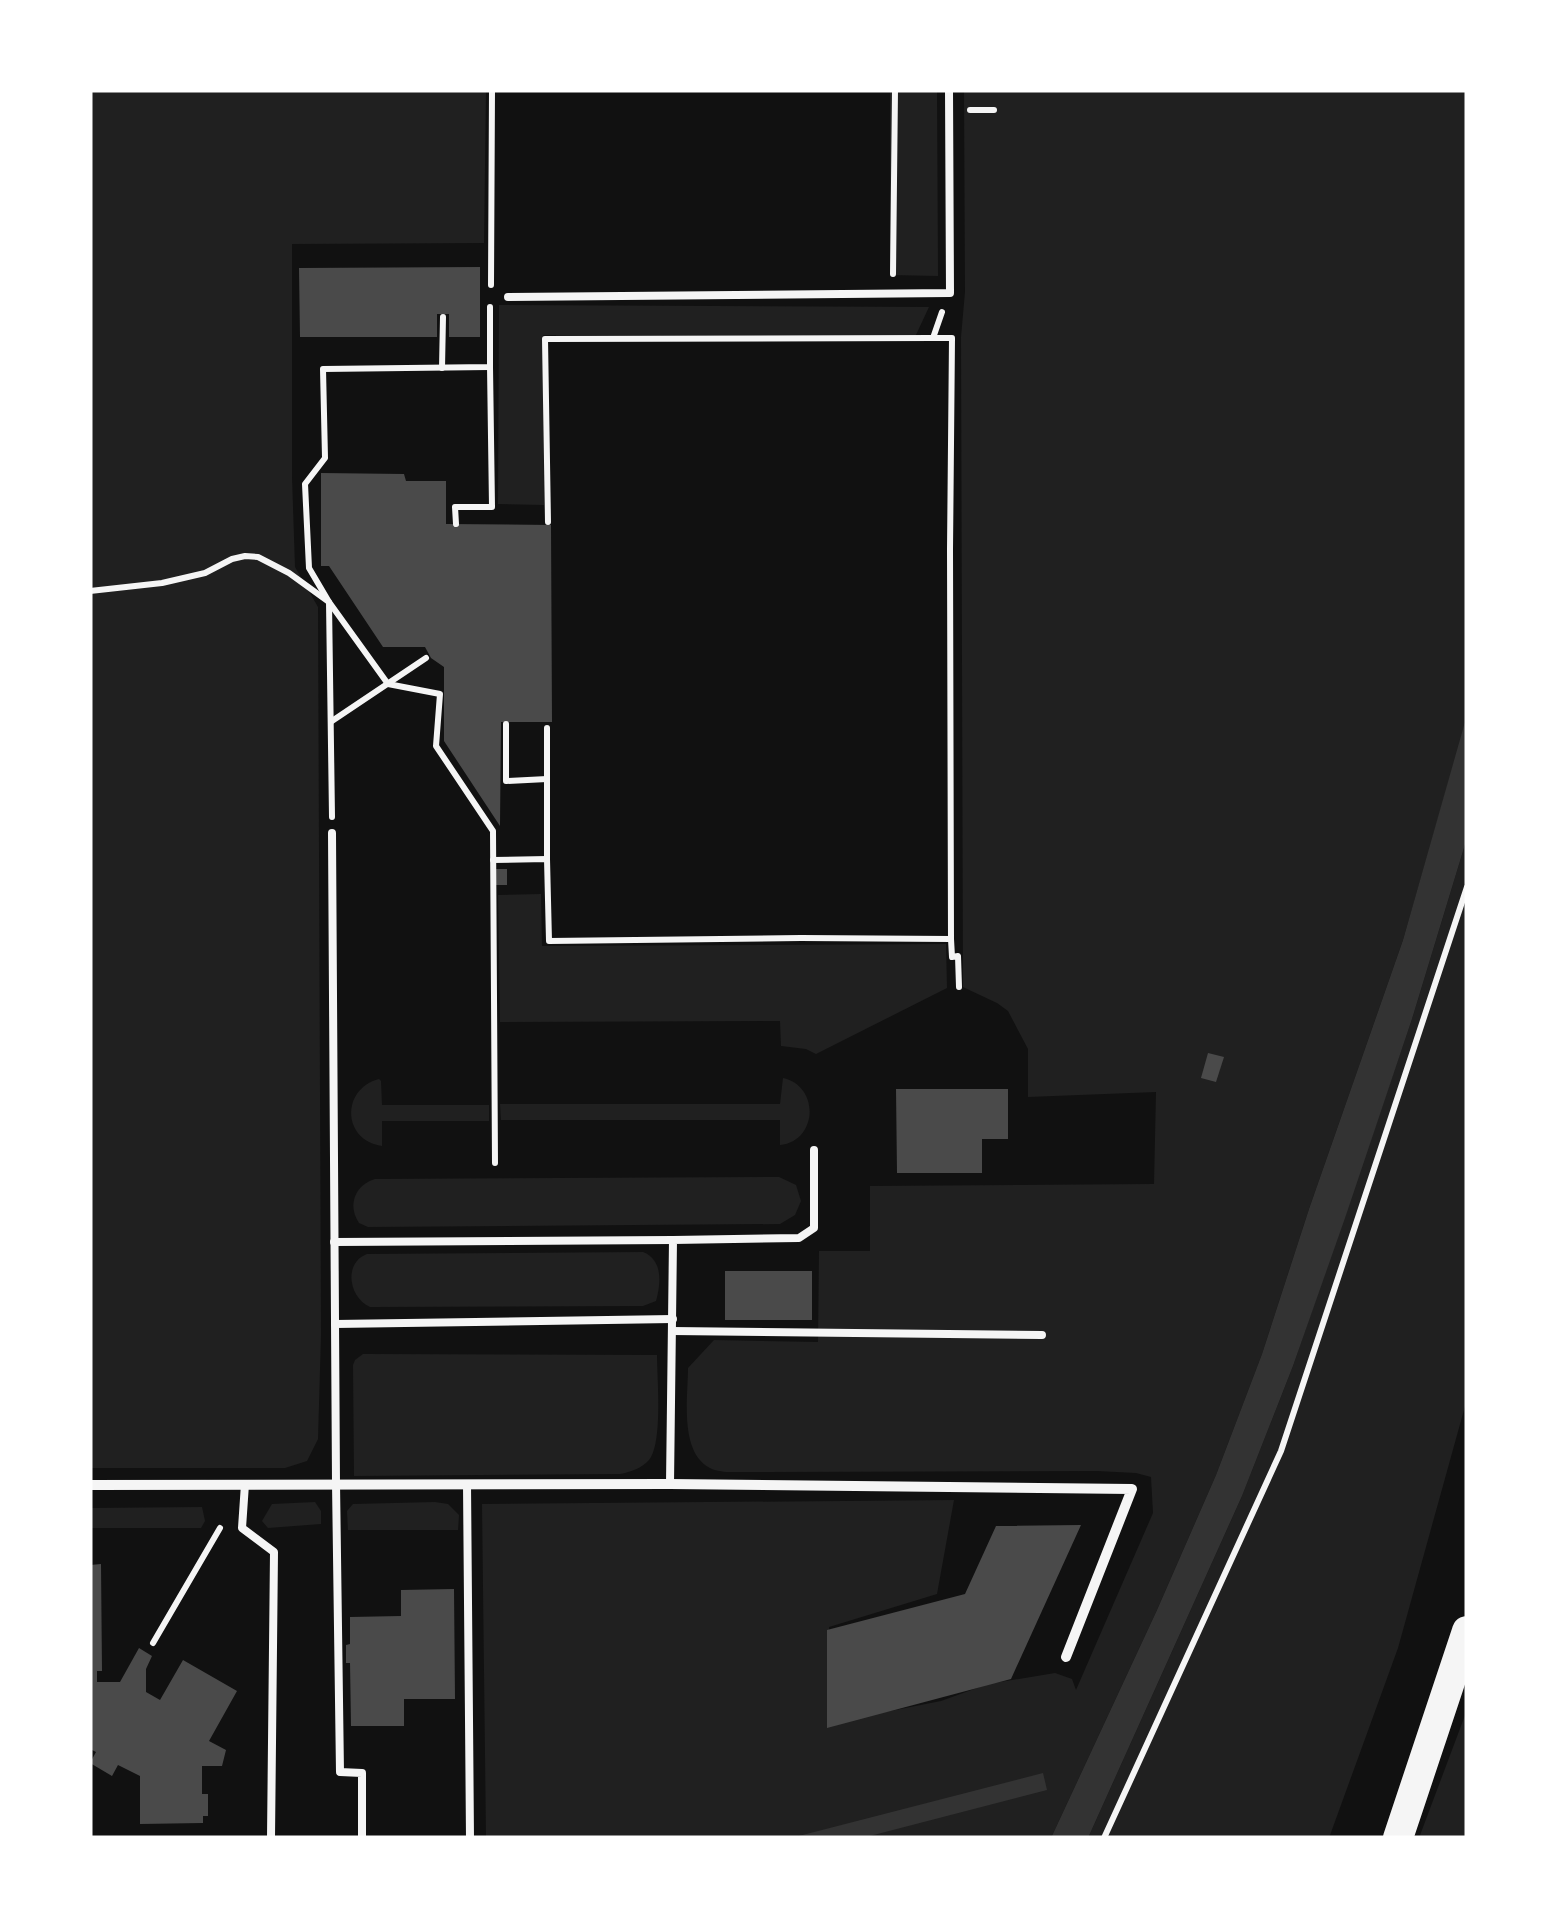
<svg xmlns="http://www.w3.org/2000/svg" width="1557" height="1928" viewBox="0 0 1557 1928" font-family="'PT Serif',serif">
	<style>
		.green { fill: #202020 }
		.water { fill: #333 }
		.building { fill: #4a4a4a }
		.lines { fill: none; stroke-linecap: round; stroke-linejoin: round }
		.path { stroke: #f5f5f5; stroke-width: 6 }
		.service { stroke: #f5f5f5; stroke-width: 8 }
		.minor { stroke: #f5f5f5; stroke-width: 10 }
		.motorway { stroke: #f5f5f5; stroke-width: 30 }
	</style>
	<rect width="100%" height="100%" fill="#111"/>
	<g class="green">
		<path d="M90,90H486L484,243L292,244V477L295,567L318,607L321,1335L318,1439L307,1461L285,1468H90Z"/>
		<path d="M890,90H937L938,276L890,275Z"/>
		<path d="M964,90H1467V715L1465,725L1403,940L1309,1209L1262,1354L1216,1475L1157,1610L1051,1838H486L482,1504L954,1500L937,1594L829,1627V1723L941,1701L988,1684L1055,1673L1072,1679L1076,1690L1153,1513L1151,1477L1136,1473L1097,1471L726,1472C721,1471 715,1471 710,1468C679,1452 688,1397 688,1368L714,1340L818,1342L819,1251H870V1186L1154,1184L1156,1092L1028,1097V1049L1008,1011L997,1003L963,987L961,337L965,292Z"/>
		<path d="M499,305L929,307L915,337L543,335L544,505L498,504Z"/>
		<path d="M1467,838V1399L1398,1648L1329,1838H1088L1242,1496L1293,1366L1412,1019Z"/>
		<path d="M541,894L542,946L946,944L947,988L816,1054L806,1049L781,1046L780,1021L500,1022L498,895Z"/>
		<path d="M783,1078C820,1086 818,1141 780,1145V1120H501L500,1104H780Z"/>
		<path d="M379,1079L381,1081L382,1105H489V1121H382V1146C342,1140 341,1089 379,1079Z"/>
		<path d="M779,1177L796,1185L801,1201L795,1215L780,1224L368,1227L359,1223C347,1205 355,1185 375,1179Z"/>
		<path d="M643,1252C663,1260 661,1283 656,1301L643,1306L370,1307C349,1298 343,1263 367,1254Z"/>
		<path d="M363,1354L657,1355C657,1379 663,1443 649,1460C642,1468 631,1472 620,1474L354,1476L353,1365L355,1360Z"/>
		<path d="M315,1502L321,1511V1524L268,1528L262,1521L272,1504Z"/>
		<path d="M435,1502L448,1504L459,1515L458,1530H348L347,1511L353,1504Z"/>
		<path d="M202,1507L205,1521L201,1528H90V1508Z"/>
		<path d="M1467,1710V1829L1464,1838H1419Z"/>
	</g>
	<g class="water">
		<path d="M1467,715V838L1412,1019L1345,1218L1293,1366L1242,1496L1088,1838H1051L1157,1610L1216,1475L1262,1354L1309,1209L1403,940Z"/>
		<path d="M1043,1773L1047,1790L862,1838H791Z"/>
	</g>
	<g class="building">
		<path d="M480,267V337H449V314H437V337H300L299,268Z"/>
		<path d="M321,473L404,474L406,481H446V524L551,525L552,722H501L500,826L444,741V667L431,658L425,647H383L329,566H321Z"/>
		<path d="M495,869H507V885H494Z"/>
		<path d="M1208,1053L1224,1057L1216,1082L1201,1078Z"/>
		<path d="M896,1089H1008V1139H982V1173H897Z"/>
		<rect x="725" y="1271" width="87" height="49"/>
		<path d="M1081,1525L1011,1679L827,1728V1630L965,1594L996,1526Z"/>
		<path d="M101,1564L102,1671H97V1682H120L139,1648L152,1656L146,1669V1692L160,1700L183,1660L237,1691L209,1741L226,1750L222,1766H202V1794H208V1816H203V1823L140,1824V1776L118,1765L112,1776L90,1763L96,1752L90,1749V1565Z"/>
		<path d="M454,1589L455,1699H404V1726H351L350,1663H346V1645L350,1644V1617L401,1616V1590Z"/>
	</g>
	<g class="lines">
		<g class="path">
			<path d="M970,110H994"/>
			<path d="M893,274L895,90"/>
			<path d="M491,285L492,90"/>
			<path d="M442,368L443,317"/>
			<path d="M548,522L545,339L933,338"/>
			<path d="M456,524L455,507H492L490,367"/>
			<path d="M90,591L162,583L205,573L232,559L245,556L258,557L289,573L329,602L388,684L440,694L436,746L493,831L495,1163"/>
			<path d="M332,721L426,658"/>
			<path d="M506,724V781L547,779"/>
			<path d="M547,728V859"/>
			<path d="M332,817L329,602L309,568L305,484L325,458L323,369L490,367V307"/>
			<path d="M493,860L547,859L549,941L801,938L951,939L950,550L952,338H933L942,312"/>
			<path d="M951,939L952,957L958,956L959,987"/>
			<path d="M153,1643L220,1528"/>
			<path d="M1104,1838L1281,1451L1467,887"/>
		</g>
		<g class="service">
			<path d="M508,297L950,293L949,90"/>
			<path d="M332,833L336,1483L340,1772L362,1773V1838"/>
			<path d="M334,1242L673,1240"/>
			<path d="M335,1324L673,1319"/>
			<path d="M672,1331L1042,1335"/>
			<path d="M245,1484L242,1528L274,1552L271,1838"/>
			<path d="M467,1484L470,1838"/>
			<path d="M670,1484L673,1240L799,1238L814,1228V1150"/>
		</g>
		<path class="minor" d="M90,1485L670,1484L1132,1489L1066,1657"/>
		<path class="motorway" d="M1398,1838L1467,1631"/>
	</g>
	<rect width="1557" height="1928" fill="none" stroke="#ffffff" stroke-width="185"/>
</svg>
